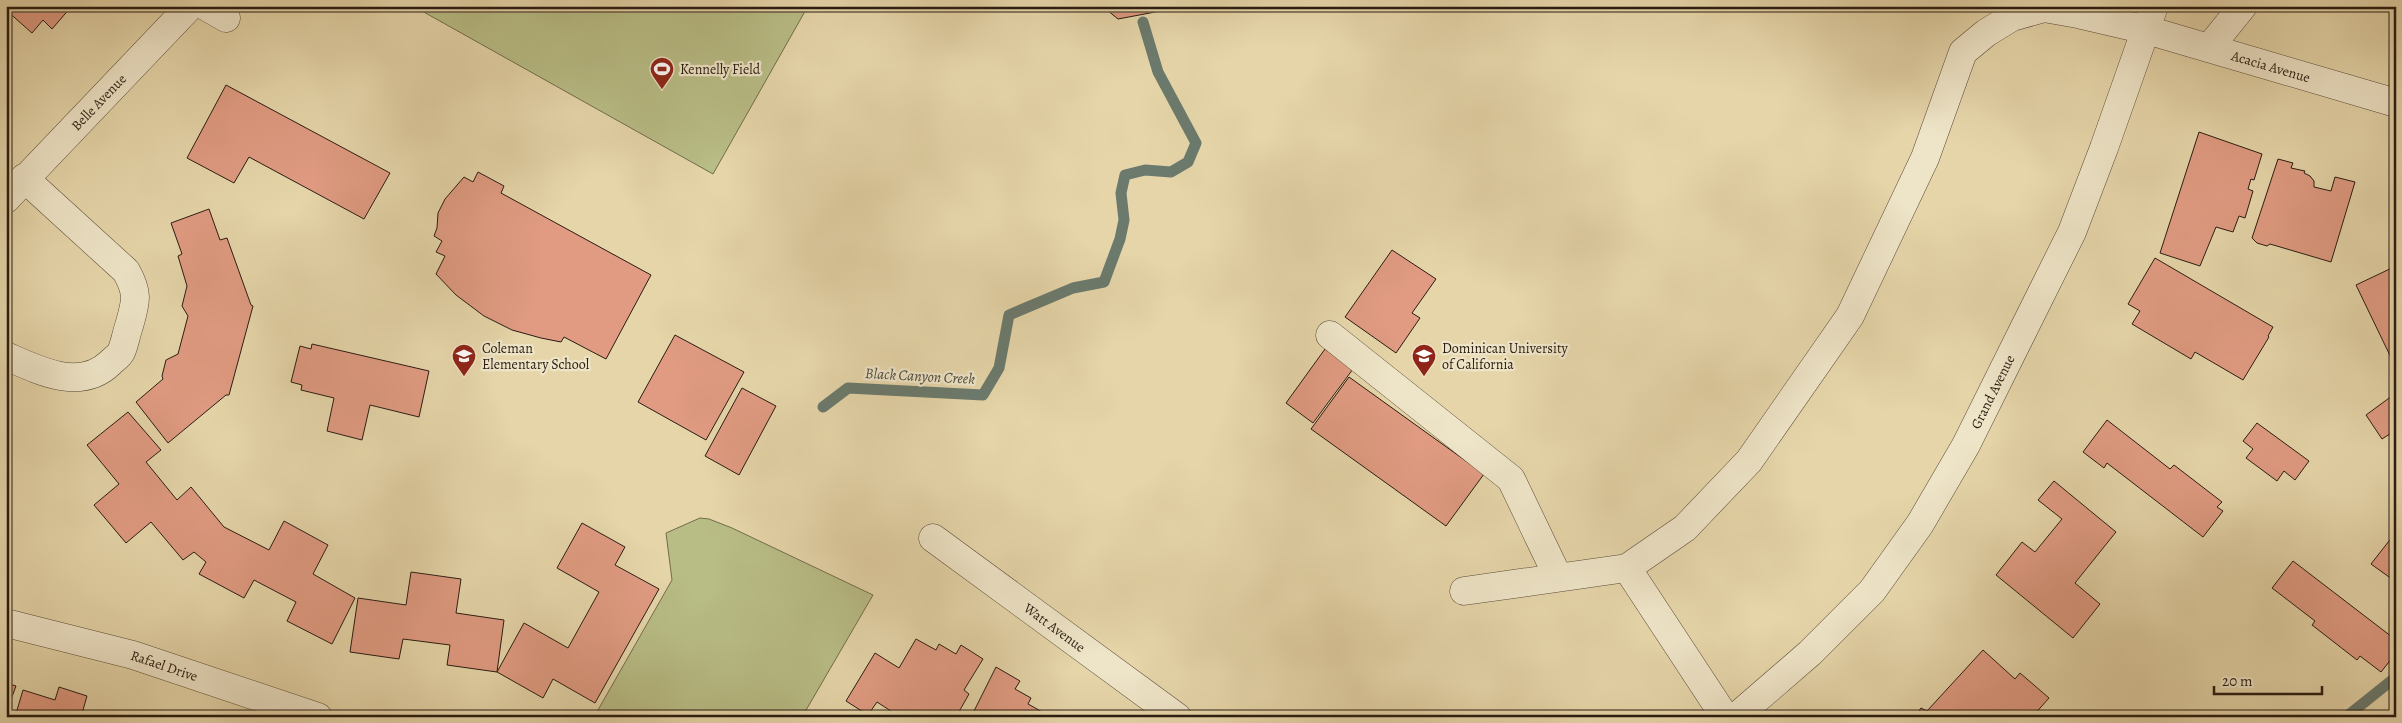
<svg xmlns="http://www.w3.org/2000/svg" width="2402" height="723" viewBox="0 0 2402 723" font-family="Alegreya,serif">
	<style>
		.green { fill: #b8bc85; stroke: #716c4b }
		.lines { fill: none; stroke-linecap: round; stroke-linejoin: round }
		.stream { stroke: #6b7a6d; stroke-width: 11 }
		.building { fill: #e09b82; stroke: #2a1c11 }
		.minor-casing { stroke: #594a37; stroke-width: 29 }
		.minor { stroke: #eee4c7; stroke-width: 28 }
		.labels { text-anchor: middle; stroke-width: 4.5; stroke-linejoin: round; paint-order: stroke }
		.street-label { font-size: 14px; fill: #2a1c11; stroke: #eee4c7 }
		.poi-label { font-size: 14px; fill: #2a1c11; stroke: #eee4c7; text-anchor: start }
		.water-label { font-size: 15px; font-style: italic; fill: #4a4b3f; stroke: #eee4c7 }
	</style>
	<rect width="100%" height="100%" fill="#e5d5a9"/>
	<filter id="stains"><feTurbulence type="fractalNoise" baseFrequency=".004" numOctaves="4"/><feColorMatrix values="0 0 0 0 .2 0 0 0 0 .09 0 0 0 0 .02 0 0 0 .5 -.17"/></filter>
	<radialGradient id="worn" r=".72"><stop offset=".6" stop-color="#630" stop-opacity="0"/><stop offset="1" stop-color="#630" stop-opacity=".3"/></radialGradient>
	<g class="green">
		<path d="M413,6H808L713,174Z"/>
		<path d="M700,518L709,519L732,528L873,595L802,717H594L672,580L666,533Z"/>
	</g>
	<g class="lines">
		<g class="stream">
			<path d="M823,407L848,388L983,395L999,368L1009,315L1073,288L1104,282L1120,239L1124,220L1121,193L1125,175L1145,170L1171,172L1188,162L1196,143L1158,72L1143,22"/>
			<path d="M2346,717L2396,677"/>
		</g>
	</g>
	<g class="building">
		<path d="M6,6H70L71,7L52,29L43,20L32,33L6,10Z"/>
		<path d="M1102,6H1187L1118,19Z"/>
		<path d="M226,85L390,173L364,219L249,157L234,183L187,158Z"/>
		<path d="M2199,132L2262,154L2254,180L2251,179L2248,189L2253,191L2245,218L2239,216L2233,232L2216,227L2200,266L2160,253Z"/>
		<path d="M2278,159L2293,163L2291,168L2305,171L2304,173L2310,176L2314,181V187L2331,191L2335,177L2355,182L2331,262L2270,244L2267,246L2257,243L2252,238Z"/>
		<path d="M478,172L504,186L501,193L651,275L606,359L564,337L561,342L541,338L512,330L484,316L456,295L436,274L445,256L436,252L442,241L434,236L437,228L438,213L445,199L464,177L473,182Z"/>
		<path d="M209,209L220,240L227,238L251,305L253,306L229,395H226L168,443L136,402L163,379L162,376L166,360L178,354L188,316L182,306L187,286L178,256L182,254L171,223Z"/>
		<path d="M1392,250L1436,279L1412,313L1420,318L1396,353L1345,317Z"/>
		<path d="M2155,258L2273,327L2268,336L2269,337L2243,380L2195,352L2191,359L2132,324L2140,311L2128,304Z"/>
		<path d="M2396,266V368L2356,285Z"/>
		<path d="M675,335L744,372L706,440L638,402Z"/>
		<path d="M312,344L429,371L419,417L370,405L362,440L327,431L334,398L301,390L302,385L291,382L300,346L311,349Z"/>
		<path d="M1325,349L1353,369L1313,423L1286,403Z"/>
		<path d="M1349,377L1484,474L1446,526L1311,429Z"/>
		<path d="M742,388L776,406L739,475L705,456Z"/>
		<path d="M2396,393V430L2382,439L2366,415Z"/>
		<path d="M128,412L161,450L146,462L177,500L191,487L224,527L269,550L284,521L328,545L313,574L355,598L332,644L287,621L296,602L254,580L244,598L199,574L206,562L194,552L183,560L151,522L126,543L94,505L119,484L87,445Z"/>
		<path d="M2107,420L2170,469L2174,465L2222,502L2217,507L2223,511L2203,537L2107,463L2104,468L2083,452Z"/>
		<path d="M2257,423L2309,461L2295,480L2284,471L2277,481L2246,458L2253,449L2243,441Z"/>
		<path d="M2054,481L2116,532L2075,583L2100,604L2073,638L1996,575L2022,542L2035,552L2062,519L2038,500Z"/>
		<path d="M582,523L625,547L615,565L659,589L595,703L553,679L543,698L497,672L524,623L568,648L599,592L557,568Z"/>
		<path d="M2396,532V582L2371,564Z"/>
		<path d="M2293,561L2396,640V653L2381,672L2360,656L2357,660L2312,625L2315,621L2272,588Z"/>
		<path d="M411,572L461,579L456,613L504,620L497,672L447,665L450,645L403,639L399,659L350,652L358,598L406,605Z"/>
		<path d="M916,639L936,650L939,644L956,654L961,645L983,659L964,690L969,694L956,717H900L877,702L868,715L846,701L875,653L899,668Z"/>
		<path d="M1983,650L2015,679L2020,673L2049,698L2032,717H1914L1921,708L1927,711Z"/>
		<path d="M996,667L1020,681L1015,689L1031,698L1028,704L1046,714L1045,717H971Z"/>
		<path d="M6,683L16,686L6,713Z"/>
		<path d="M59,687L87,696L81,717H15L23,690L55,700Z"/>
		<path d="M112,711L129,717H110Z"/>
	</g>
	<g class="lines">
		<defs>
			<g id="minor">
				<path d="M205,6L226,18"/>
				<path d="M2209,48L2243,6"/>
				<path id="s1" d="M6,199L190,6"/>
				<path d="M1330,335L1511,479L1558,577"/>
				<path d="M6,356C38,370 80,392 110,363C114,359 119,356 121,352C125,344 126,334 129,326C136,301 139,294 126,271L24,178"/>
				<path id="s2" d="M933,538L1177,717"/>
				<path d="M1627,568L1725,717"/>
				<path id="s3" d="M1464,591L1627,568L1685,528L1749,461L1850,316L1925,158L1963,52L1986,33L2012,17L2044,8L2078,14L2147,30L2396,103"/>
				<path id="s4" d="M6,623L133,655L318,717"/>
				<path id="s5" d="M1736,717L1810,653L1872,591L1920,524L1966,445L2072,232L2104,148L2154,6"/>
			</g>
		</defs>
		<use href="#minor" class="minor-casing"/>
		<use href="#minor" class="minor"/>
	</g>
	<defs>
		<symbol id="stadium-pin" viewBox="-11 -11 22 30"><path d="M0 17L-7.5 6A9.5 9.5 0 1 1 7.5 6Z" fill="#8f2418" stroke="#eee4c7"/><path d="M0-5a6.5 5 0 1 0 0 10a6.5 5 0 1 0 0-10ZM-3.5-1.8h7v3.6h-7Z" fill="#fff"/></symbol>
		<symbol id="school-pin" viewBox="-11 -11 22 30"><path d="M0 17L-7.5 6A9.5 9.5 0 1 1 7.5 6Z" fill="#8f2418" stroke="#eee4c7"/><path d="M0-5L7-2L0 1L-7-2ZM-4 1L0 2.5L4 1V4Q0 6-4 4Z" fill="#fff"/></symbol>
		<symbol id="university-pin" viewBox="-11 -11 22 30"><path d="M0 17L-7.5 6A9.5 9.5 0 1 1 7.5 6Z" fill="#8f2418" stroke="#eee4c7"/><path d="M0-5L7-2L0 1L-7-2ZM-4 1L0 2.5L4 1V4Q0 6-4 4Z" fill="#fff"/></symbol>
	</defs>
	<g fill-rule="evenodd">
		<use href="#stadium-pin" x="648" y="55" width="28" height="38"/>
		<use href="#school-pin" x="450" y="342" width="28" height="38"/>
		<use href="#university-pin" x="1410" y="342" width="28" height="38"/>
	</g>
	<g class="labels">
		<g class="street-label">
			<text dy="5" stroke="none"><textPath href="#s3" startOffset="1120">Acacia Avenue</textPath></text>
			<text dy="5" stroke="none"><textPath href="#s1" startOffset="134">Belle Avenue</textPath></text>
			<text dy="5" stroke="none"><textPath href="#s5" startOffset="419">Grand Avenue</textPath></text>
			<text dy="5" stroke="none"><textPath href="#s2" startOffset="151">Watt Avenue</textPath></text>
			<text dy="5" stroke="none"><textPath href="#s4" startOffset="164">Rafael Drive</textPath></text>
		</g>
		<g class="poi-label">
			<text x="680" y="74">Kennelly Field</text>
			<text x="482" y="353">Coleman<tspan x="482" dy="16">Elementary School</tspan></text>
			<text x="1442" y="353">Dominican University<tspan x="1442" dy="16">of California</tspan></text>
		</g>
		<g class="water-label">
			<text transform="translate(920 376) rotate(3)" y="5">Black Canyon Creek</text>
		</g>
	</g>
	<rect width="2402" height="723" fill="none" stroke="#e5d5a9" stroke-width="25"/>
	<rect x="8" y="8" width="2387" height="708" fill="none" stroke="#2a1c11" stroke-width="2.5"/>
	<rect x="12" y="12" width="2377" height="698" fill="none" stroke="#2a1c11"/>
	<path d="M2214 686v8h108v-8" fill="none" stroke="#2a1c11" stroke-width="2.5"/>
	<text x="2222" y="686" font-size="15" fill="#2a1c11" stroke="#eee4c7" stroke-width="4" paint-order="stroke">20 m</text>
	<rect width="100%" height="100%" filter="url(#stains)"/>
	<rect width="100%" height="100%" fill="url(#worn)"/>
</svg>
